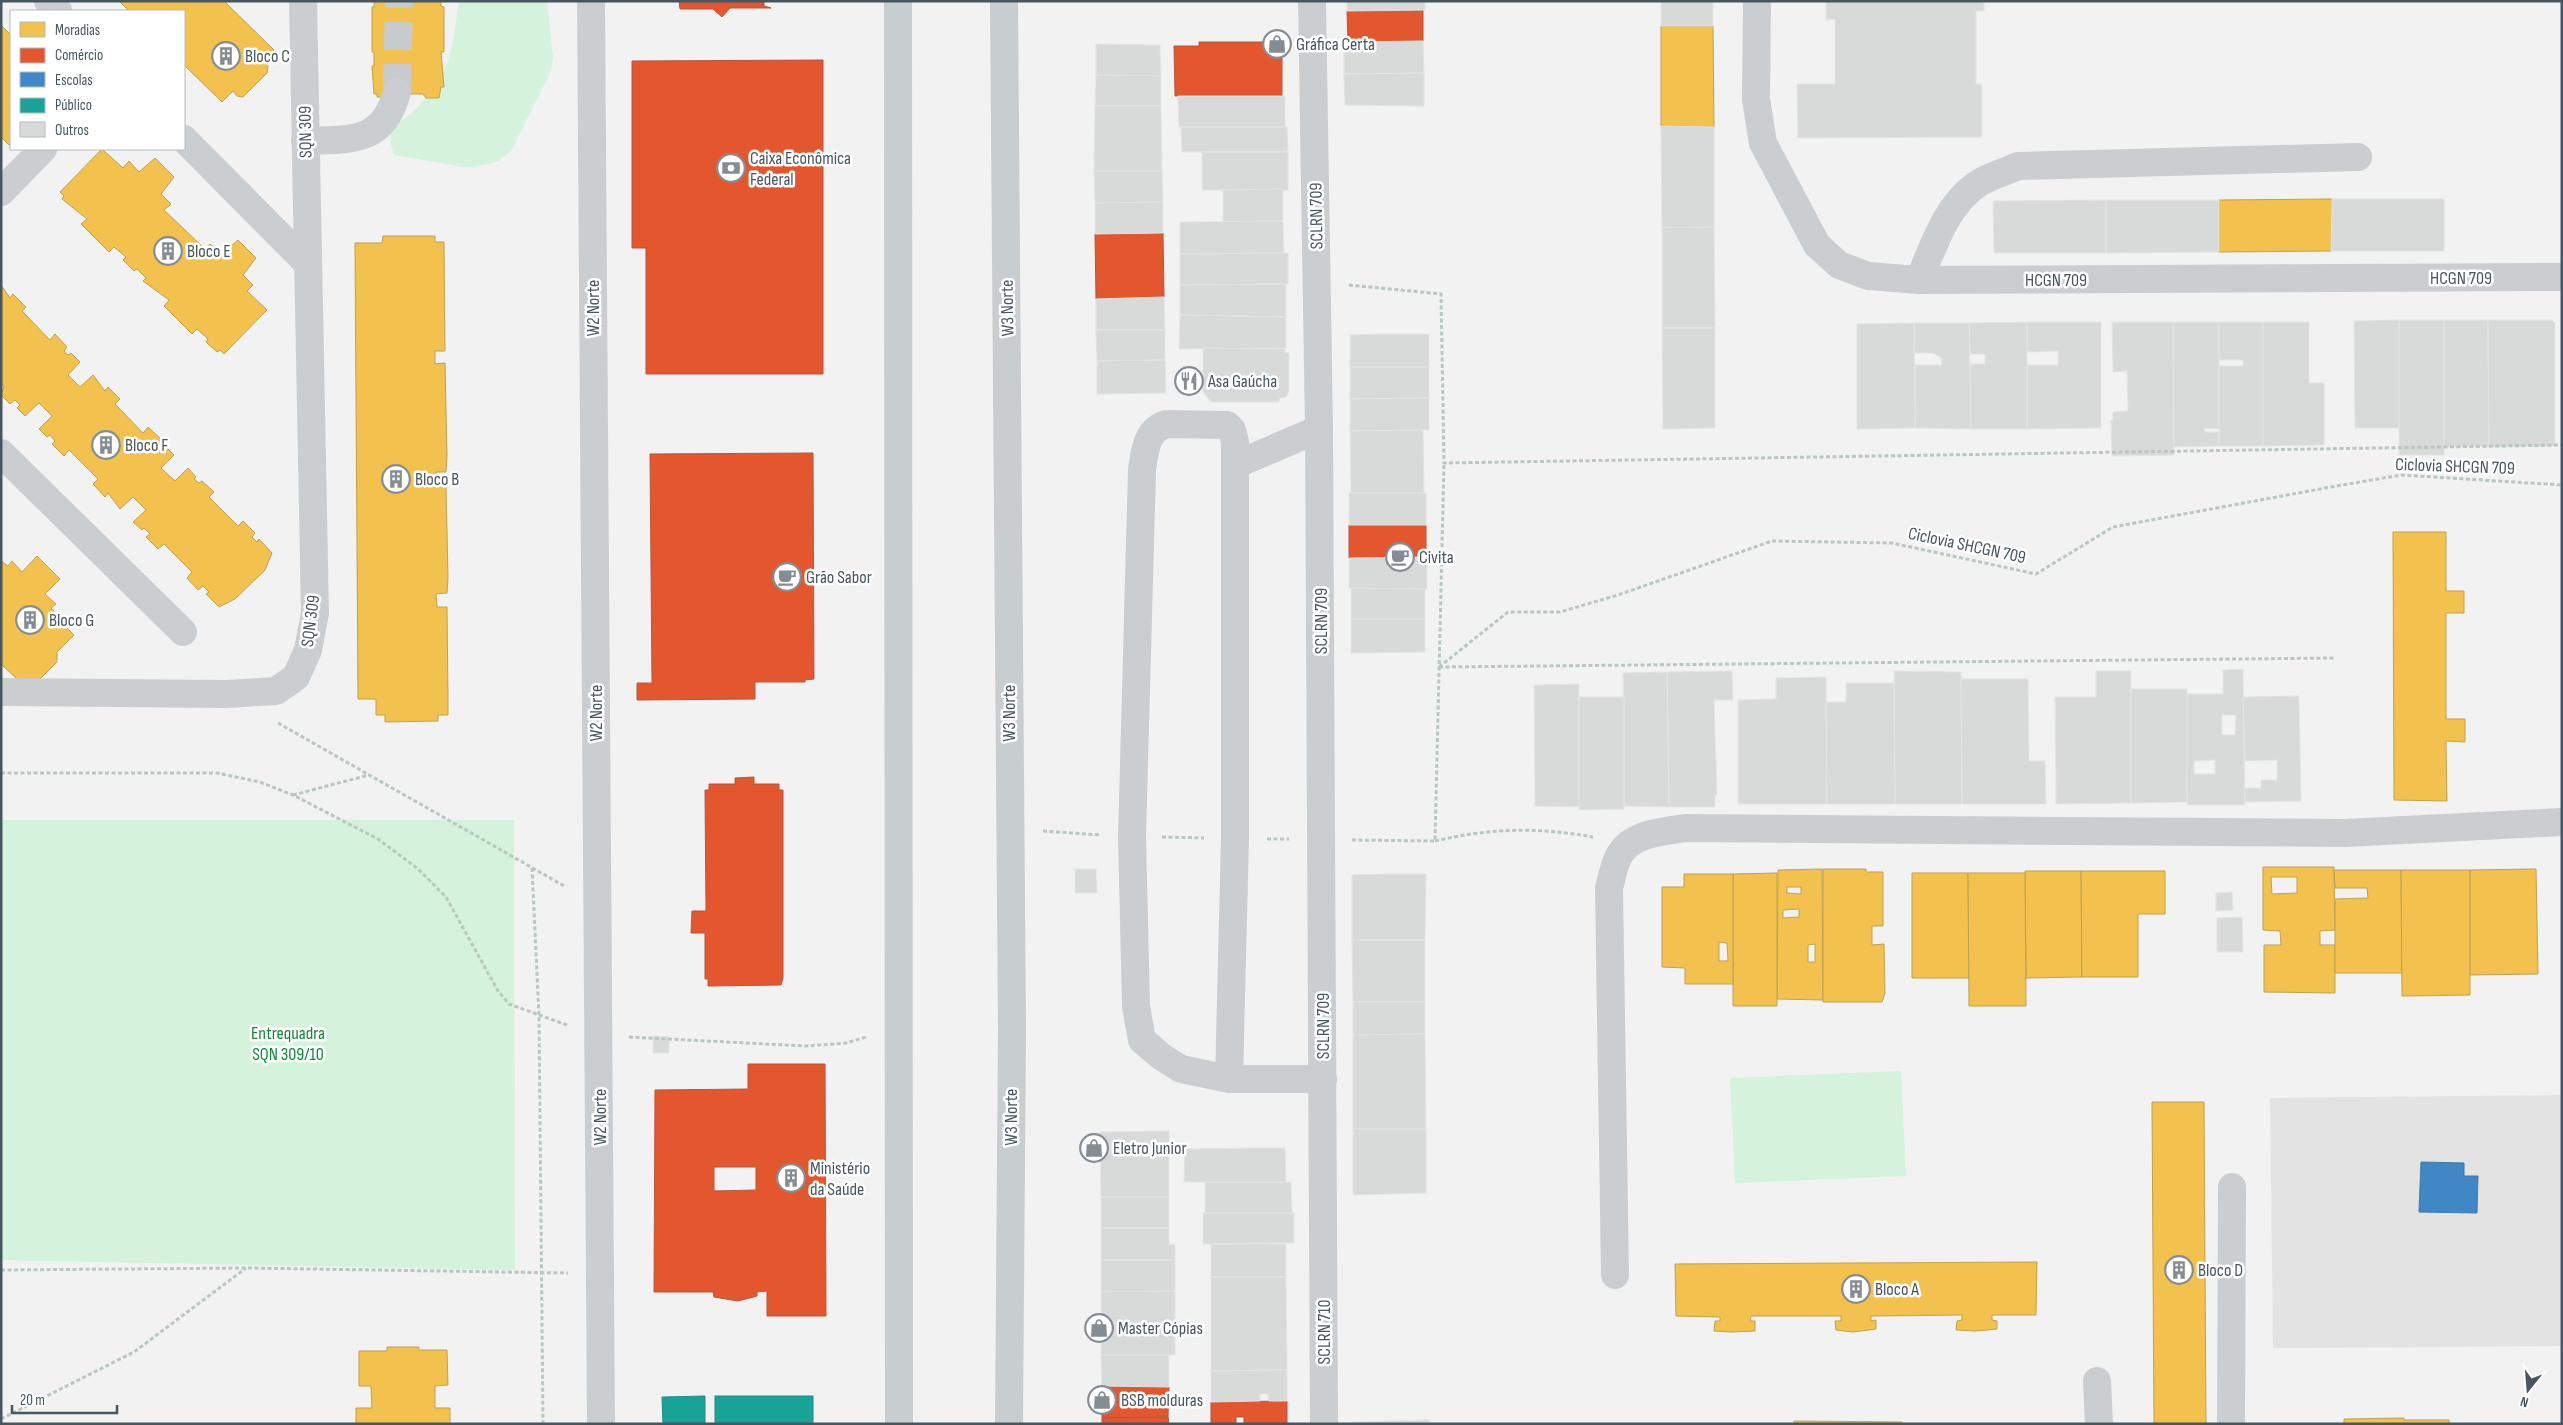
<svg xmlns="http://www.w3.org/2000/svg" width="2563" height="1425" viewBox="0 0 2563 1425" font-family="'Sofia Sans Condensed',sans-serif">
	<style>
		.education { fill: #e3e3e4 }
		.green { fill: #d5f2dd }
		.homes { fill: #f2c14e; stroke: #bfa153; fill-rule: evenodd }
		.shops { fill: #e4572e; stroke: #b5573d; fill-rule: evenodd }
		.schools { fill: #3f88c5; stroke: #4179a7 }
		.public { fill: #17a398; stroke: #258c87 }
		.building { fill: #d8dada; stroke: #e3e4e4; fill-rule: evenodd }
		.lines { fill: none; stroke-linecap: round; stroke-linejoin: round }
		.minor-tunnel { stroke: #c7cbce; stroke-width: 28; stroke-dasharray: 28 14; stroke-linecap: butt }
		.path { stroke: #b9c7c1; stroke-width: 3; stroke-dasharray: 4 2.5; stroke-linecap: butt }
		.minor { stroke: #cbced1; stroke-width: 28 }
		.major { stroke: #c8cdcf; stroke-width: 28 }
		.labels { text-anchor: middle; stroke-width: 5; stroke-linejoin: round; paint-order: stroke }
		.poi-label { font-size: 18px; fill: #475760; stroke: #fff; text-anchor: start }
		.street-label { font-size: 18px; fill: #475760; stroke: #fff }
		.park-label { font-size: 18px; fill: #12873e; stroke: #fff }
	</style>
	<rect width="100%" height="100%" fill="#f2f2f2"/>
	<path class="education" d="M2562,1095V1346L2273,1348L2270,1098Z"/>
	<g class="green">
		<path d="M459,1H547L553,57L551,71L511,151L499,161L469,168L394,155C383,122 401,126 418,107C427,97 437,84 443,72C454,52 455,24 459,1Z"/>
		<path d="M1,820H514L515,1270L1,1260Z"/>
		<path d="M1901,1071L1906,1176L1735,1183L1730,1078Z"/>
	</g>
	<g class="homes">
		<path d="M119,1H224L274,50L263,61L268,66L267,73L243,97L237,96L233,91L222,102L184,65V11H129Z"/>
		<path d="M374,1H441V6L444,7V52H441L444,87H441L439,98H426L423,94H394L390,97H377V94H374L372,66H374V52H372V7H374Z"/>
		<path d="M1,25L11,35V147L1,137Z"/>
		<path d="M1661,26H1713L1714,127L1661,126Z"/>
		<path d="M102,149L123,168L129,161L139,172L155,158L174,177L161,194L171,204L164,210L205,249L210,244L222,254L238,240L256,258L243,275L253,285L247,291L267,310L224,354L220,350L217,352L206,342L208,339L197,329L192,334L164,306L169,300L143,281L146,278L137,269L134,271L123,260L126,257L114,247L109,252L81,224L87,219L62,199L64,196L60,192Z"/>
		<path d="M2332,199L2331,251L2219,252V200Z"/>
		<path d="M383,236H435V242H444L445,351H435V364L445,363L447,456L446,472H436V485H446L448,578L447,593L436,594L437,607H447L448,698V715H438V721L385,722V715H376V699H358L355,243H382Z"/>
		<path d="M1,285L10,298L13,294L26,307L22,311L50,340L55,334L67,347L64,351L68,355L71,353L80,362L68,375L80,387L93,375L105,391L108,387L120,399L115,404L143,433L148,427L162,440L158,443L163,449L165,446L174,455L161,468L175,481L188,468L196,477L194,479L199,483L202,481L214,492L209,497L238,526L243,521L255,533L252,537L257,542L259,539L272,553L265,570L235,599L219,607L206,594L209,592L203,586L198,590L187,578L192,572L164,544L158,549L146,537L150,534L144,528L142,530L133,522L146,510L133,497L120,509L108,493L105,497L93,484L98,479L69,450L64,456L52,444L55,441L50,435L47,437L39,429L52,416L39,403L25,416L17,408L20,405L15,400L10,404L1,395L4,386L1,384Z"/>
		<path d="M2393,532H2446V591H2464V613H2446V719H2465V742L2446,741L2447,801L2394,800Z"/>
		<path d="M37,556L60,579L45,594L56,604L51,608L57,614L55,616L74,635L57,652V662L40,679H17L1,664V561L8,566L12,561L22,572Z"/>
		<path d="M2263,867H2334L2335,930L2320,931V945H2335V993L2264,992V945H2281L2280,931L2263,930ZM2271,877H2297V893L2272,894Z"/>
		<path d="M1822,869L1823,1000L1777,999L1778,870ZM1787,887H1801V894L1787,893ZM1799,909V917L1783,918V910ZM1815,944V962H1808V945Z"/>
		<path d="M1823,869H1866V872H1883V926H1872V945L1884,944L1885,993L1882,1002H1823Z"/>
		<path d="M2536,869L2538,974L2470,975V870Z"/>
		<path d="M2334,870H2401L2402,973H2335V899L2368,898L2367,888H2335Z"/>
		<path d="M2401,870H2470V995L2402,996Z"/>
		<path d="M2025,871H2081L2082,977L2026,978Z"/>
		<path d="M2081,871H2165V914H2138V977H2082Z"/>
		<path d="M1777,873V1006H1733V874Z"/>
		<path d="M1912,873H1968L1969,978H1912Z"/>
		<path d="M1968,873H2025L2026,1006H1969Z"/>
		<path d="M1684,874H1733V984H1685V968L1662,967V887H1684ZM1719,942L1727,943L1728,961H1719Z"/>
		<path d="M2152,1102H2204L2206,1424H2154Z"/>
		<path d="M2037,1262L2036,1315H1992V1320L1997,1321V1329L1976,1331L1956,1330L1957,1321L1962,1320V1315L1871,1316V1321L1876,1320V1329L1853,1332L1836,1330L1835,1321H1841V1316H1751L1750,1321H1755V1331L1732,1332L1714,1331L1715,1321H1720V1317L1676,1316L1675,1264Z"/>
		<path d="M387,1347H419V1350H447L448,1385L435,1386V1408H450V1424H356V1408H372L371,1386H359V1351H387Z"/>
		<path d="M2404,1418V1420H2449V1424H2344V1419Z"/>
		<path d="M1794,1421L1902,1422V1424H1794Z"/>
	</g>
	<g class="shops">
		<path d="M679,1H764V6L771,8H730L722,17L713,9H680Z"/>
		<path d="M1423,10V41L1348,42L1347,11Z"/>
		<path d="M1199,42H1282V96H1175L1174,46H1199Z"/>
		<path d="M823,60V374H646V248H632V61Z"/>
		<path d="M1163,233L1164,297L1096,299L1095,234Z"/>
		<path d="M813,453L814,679L805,680V682H755V699L637,700V683H652L650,454Z"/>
		<path d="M1349,525H1426V557L1349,558Z"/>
		<path d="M754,777V784H779V790H783V978L781,985L708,986V979H705V933H691L692,911H706L705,790H709V784H735V778Z"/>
		<path d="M748,1064H825L826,1316H767V1291L757,1292V1296L738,1301L714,1297L713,1292H654L655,1090L748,1089ZM714,1167H756V1190L714,1191Z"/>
		<path d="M1102,1386L1169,1387L1168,1417L1102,1418Z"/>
		<path d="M1287,1401V1424H1244V1417H1236V1424H1211V1402Z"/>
		<path d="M1168,1417L1169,1424H1102V1418Z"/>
	</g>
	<path class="schools" d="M2421,1162L2464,1163V1176H2478L2477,1213L2419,1212Z"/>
	<g class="public">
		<path d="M705,1396V1424H663L662,1397Z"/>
		<rect x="715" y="1396" width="98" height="28"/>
	</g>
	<g class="building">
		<path d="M1347,1H1425V10L1347,11Z"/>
		<rect x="1661" y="1" width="52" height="25"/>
		<path d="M1826,1H1984V11H1976V84H1982V137L1798,138L1797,84H1835V19L1826,20Z"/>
		<path d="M1423,41L1424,73L1344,74V42Z"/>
		<path d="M1096,44L1160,45L1161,76L1096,75Z"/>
		<path d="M1424,73V106L1345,105L1344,74Z"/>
		<path d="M1096,75L1161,76V106H1095Z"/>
		<path d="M1178,96H1285V127H1179Z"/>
		<path d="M1161,106L1162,171H1094L1095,106Z"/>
		<path d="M1661,126L1714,127V227L1662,228Z"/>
		<path d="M1181,127H1287L1288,152H1182Z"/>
		<rect x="1202" y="152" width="86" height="38"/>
		<path d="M1094,171H1162L1163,202L1095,203Z"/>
		<path d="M1283,189V221L1223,222V190Z"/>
		<path d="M2332,199H2444V251H2331Z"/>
		<path d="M2106,200V253H1994L1993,201Z"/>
		<path d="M2106,200H2219V252L2106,253Z"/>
		<path d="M1163,202V233L1095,234V203Z"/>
		<path d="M1283,221L1284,253L1180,254V222Z"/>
		<path d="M1714,227L1715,328H1662V228Z"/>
		<path d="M1288,253V284L1180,285V254Z"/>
		<path d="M1286,284V317L1180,315V285Z"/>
		<path d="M1164,297L1165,330H1096V299Z"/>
		<path d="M1180,315L1286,317V348L1179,349Z"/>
		<path d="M2399,320V428H2355L2354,321Z"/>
		<rect x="2399" y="320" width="45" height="135"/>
		<path d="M2444,320H2488L2489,446L2444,447Z"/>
		<path d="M2488,320H2552L2555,323V446L2489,447Z"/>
		<path d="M2027,322H2101V428L2027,429V365H2058V351L2027,352Z"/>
		<path d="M2027,322V429H1970V364H1985V354H1970L1969,323Z"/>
		<path d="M2112,322H2173L2174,455L2112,456L2111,420H2113V412L2128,411L2127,371L2113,372Z"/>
		<path d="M2173,322H2219V429L2204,428L2205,432H2219V446L2174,447Z"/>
		<path d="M2219,322H2263V446H2219V366H2243V360H2219Z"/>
		<path d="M2263,322H2309V383H2324V445L2263,446Z"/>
		<path d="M1914,323H1969L1971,429L1915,428V365H1942L1941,358L1933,353H1915Z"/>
		<path d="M1914,323L1915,428L1857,429V324Z"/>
		<path d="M1662,328H1715V428L1663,429Z"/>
		<path d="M1096,330H1165V360L1097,361Z"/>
		<path d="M1380,334H1429V367H1350V335Z"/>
		<path d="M1203,348L1285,349V352L1289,353V391L1286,397L1280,398L1279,402H1211L1203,392Z"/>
		<path d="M1165,360L1166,393L1097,394V361Z"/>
		<path d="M1350,367H1429V398L1350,399Z"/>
		<path d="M1423,398H1429V430L1350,431V399Z"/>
		<path d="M1423,430L1424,493L1351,494L1350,431Z"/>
		<rect x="1349" y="493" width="77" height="32"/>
		<path d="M1427,557V589L1349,588V558Z"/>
		<path d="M1351,588L1425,589V619H1351Z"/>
		<path d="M1351,619H1425V652L1351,653Z"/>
		<path d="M2243,669L2245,805H2187L2186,694H2223V670ZM2222,715H2236L2235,735H2222ZM2215,760V774H2194V761Z"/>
		<path d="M1732,671L1733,700H1714L1717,795H1715V807H1669L1667,672Z"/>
		<path d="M1894,671L1961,672L1962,804H1895Z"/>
		<path d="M2096,671H2131V803L2056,804L2055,697H2096Z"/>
		<path d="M1667,672L1669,807L1624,806L1623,673Z"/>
		<path d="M1826,677L1827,804H1738V700L1776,699V678Z"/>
		<path d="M1961,679H2028L2029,761H2045L2046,804H1962Z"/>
		<path d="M1846,683H1894L1895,804H1827L1826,702H1846Z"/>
		<path d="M1579,684V807L1535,806L1534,685Z"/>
		<path d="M2131,689H2187V802L2131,803Z"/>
		<path d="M2299,696L2301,801L2245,802V788H2261V780H2277V760L2245,761L2243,697Z"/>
		<path d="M1579,697H1624V809L1579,810Z"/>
		<path d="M1075,869H1096L1097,893H1075Z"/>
		<path d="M1389,874H1426L1425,940H1352V875Z"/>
		<path d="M2232,892L2233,910L2216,911V893Z"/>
		<path d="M2242,917L2243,952H2217V918Z"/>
		<path d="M1352,940H1425V1002H1353Z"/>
		<path d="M1353,1002H1425V1034L1353,1035Z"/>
		<path d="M1425,1034L1426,1129H1353V1035Z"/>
		<path d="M653,1036L669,1037V1053H653Z"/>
		<path d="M1353,1129H1426V1193L1353,1195Z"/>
		<path d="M1169,1131V1197H1101L1100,1132Z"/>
		<path d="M1250,1148H1285L1286,1182H1184L1185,1149Z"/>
		<path d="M1205,1182H1291L1292,1213H1205Z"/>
		<rect x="1101" y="1197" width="68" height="31"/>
		<path d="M1203,1213H1294V1243L1203,1244Z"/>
		<path d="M1101,1228H1169V1245L1175,1244V1260H1101Z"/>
		<rect x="1211" y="1244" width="75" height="33"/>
		<path d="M1101,1260H1175V1291L1101,1292Z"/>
		<path d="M1211,1277H1286L1287,1370L1211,1371Z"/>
		<path d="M1175,1291V1323L1101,1324V1292Z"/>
		<path d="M1175,1323V1355H1101V1324Z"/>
		<path d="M1101,1355H1169V1387L1102,1386Z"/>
		<path d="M1287,1370V1401H1269L1268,1394H1260V1401L1211,1402V1371Z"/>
		<path d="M1429,1420V1424H1352V1422Z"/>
	</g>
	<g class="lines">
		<path class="minor-tunnel" d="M397,92L399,1"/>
		<g class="path">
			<path d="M1349,285L1441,294L1444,463L2562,445"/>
			<path d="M1439,667L1508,612H1560L1618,595L1772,541L1892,543L2036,574L2113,527L2331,487L2401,475L2562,485"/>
			<path d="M1439,667L2334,658"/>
			<path d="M278,723L566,887"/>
			<path d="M1,773H217L260,782L293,795L378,839L417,868L446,897L498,991L509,1004L567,1025"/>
			<path d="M293,795L369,775"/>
			<path d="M1043,831L1101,835"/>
			<path d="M1162,837L1204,838"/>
			<path d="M1267,839H1289"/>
			<path d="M1352,840L1435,841L1444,463"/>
			<path d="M1435,841C1490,828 1538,827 1593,837"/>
			<path d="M532,868L539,1016L543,1424"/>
			<path d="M629,1037L806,1046L846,1043L866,1037"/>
			<path d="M1,1270L247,1268L568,1273"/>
			<path d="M1,1419L134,1352L246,1268"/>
		</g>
		<g class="minor">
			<path d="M48,1L58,11"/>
			<path d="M591,1L601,1424"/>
			<path d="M1312,1L1319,429L1324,1424"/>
			<path d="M1757,1L1756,99L1763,143L1817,245L1839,265L1868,276L1919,280L2562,277"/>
			<path d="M184,139L308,264"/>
			<path d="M305,141C351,139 383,144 397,92"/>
			<path d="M1,192L43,149"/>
			<path d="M1919,280C1933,248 1945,207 1976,185C1987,177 2005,172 2018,166L2358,157"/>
			<path d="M1,453L183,632"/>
			<path d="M1235,465L1319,429"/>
			<path d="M1,692L227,694L276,691L296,677L308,650L315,613L303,1"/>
			<path d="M1229,1079L1235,838V442L1232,430L1227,425L1166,424C1146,431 1145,450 1142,470L1132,837L1136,1006L1142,1040L1162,1057L1181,1069L1229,1079H1323"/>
			<path d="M1615,1275L1609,888C1612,878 1614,863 1620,854C1633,833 1662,832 1685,828L2345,833L2562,822"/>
			<path d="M2097,1381L2099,1424"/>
			<path d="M2231,1424L2232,1187"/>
		</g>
		<g class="major">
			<path d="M898,1L899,1424"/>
			<path d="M1004,1L1012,1029L1009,1424"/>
		</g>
	</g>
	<defs>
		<symbol id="shop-ring" viewBox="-11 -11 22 22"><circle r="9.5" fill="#fff" stroke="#838d93" stroke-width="1.5"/><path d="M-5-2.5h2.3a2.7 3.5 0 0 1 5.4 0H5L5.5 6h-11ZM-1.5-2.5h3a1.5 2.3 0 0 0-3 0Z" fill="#838d93"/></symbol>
		<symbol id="building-ring" viewBox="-11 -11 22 22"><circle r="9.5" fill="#fff" stroke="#838d93" stroke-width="1.5"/><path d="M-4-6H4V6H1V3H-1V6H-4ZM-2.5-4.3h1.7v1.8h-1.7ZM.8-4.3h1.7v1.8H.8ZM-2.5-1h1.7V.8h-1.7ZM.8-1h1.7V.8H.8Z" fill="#838d93"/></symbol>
		<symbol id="bank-ring" viewBox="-11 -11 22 22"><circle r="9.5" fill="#fff" stroke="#838d93" stroke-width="1.5"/><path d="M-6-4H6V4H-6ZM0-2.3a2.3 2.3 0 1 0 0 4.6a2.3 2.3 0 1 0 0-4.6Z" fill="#838d93"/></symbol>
		<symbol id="restaurant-ring" viewBox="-11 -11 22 22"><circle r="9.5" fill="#fff" stroke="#838d93" stroke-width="1.5"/><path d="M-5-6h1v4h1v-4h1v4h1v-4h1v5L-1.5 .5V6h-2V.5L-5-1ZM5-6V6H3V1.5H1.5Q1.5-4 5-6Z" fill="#838d93"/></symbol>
		<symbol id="cafe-ring" viewBox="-11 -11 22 22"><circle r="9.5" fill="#fff" stroke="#838d93" stroke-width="1.5"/><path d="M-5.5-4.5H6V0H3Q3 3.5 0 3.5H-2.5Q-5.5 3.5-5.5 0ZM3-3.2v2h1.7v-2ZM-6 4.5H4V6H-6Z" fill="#838d93"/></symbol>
	</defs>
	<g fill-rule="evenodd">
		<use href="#shop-ring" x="1261" y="28" width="32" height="32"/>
		<use href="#building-ring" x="210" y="40" width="32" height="32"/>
		<use href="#bank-ring" x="715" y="152" width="32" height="32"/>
		<use href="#building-ring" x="152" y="235" width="32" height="32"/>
		<use href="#restaurant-ring" x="1173" y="365" width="32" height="32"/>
		<use href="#building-ring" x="90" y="429" width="32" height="32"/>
		<use href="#building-ring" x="380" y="463" width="32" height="32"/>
		<use href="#cafe-ring" x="1384" y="541" width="32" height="32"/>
		<use href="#cafe-ring" x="771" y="561" width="32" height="32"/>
		<use href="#building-ring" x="14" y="604" width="32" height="32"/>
		<use href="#shop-ring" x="1078" y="1132" width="32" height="32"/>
		<use href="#building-ring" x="775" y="1162" width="32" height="32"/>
		<use href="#building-ring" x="2163" y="1254" width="32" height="32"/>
		<use href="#building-ring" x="1840" y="1273" width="32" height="32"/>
		<use href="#shop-ring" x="1083" y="1312" width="32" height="32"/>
		<use href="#shop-ring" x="1086" y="1384" width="32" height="32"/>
	</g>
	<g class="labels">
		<g class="poi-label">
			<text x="1296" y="50">Gráfica Certa</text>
			<text x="245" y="62">Bloco C</text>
			<text x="750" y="164">Caixa Econômica<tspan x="750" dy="21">Federal</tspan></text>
			<text x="187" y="257">Bloco E</text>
			<text x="1208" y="387">Asa Gaúcha</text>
			<text x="125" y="451">Bloco F</text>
			<text x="415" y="485">Bloco B</text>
			<text x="1419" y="563">Civita</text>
			<text x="806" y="583">Grão Sabor</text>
			<text x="49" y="626">Bloco G</text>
			<text x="1113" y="1154">Eletro Junior</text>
			<text x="810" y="1174">Ministério<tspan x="810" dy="21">da Saúde</tspan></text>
			<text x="2198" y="1276">Bloco D</text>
			<text x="1875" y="1295">Bloco A</text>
			<text x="1118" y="1334">Master Cópias</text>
			<text x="1121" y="1406">BSB molduras</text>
		</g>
		<g class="street-label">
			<text transform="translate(305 132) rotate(-91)" y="6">SQN 309</text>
			<text transform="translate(1316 216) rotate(-91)" y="6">SCLRN 709</text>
			<text x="2461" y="284">HCGN 709</text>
			<text x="2056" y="286">HCGN 709</text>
			<text transform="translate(593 308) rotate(-90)" y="6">W2 Norte</text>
			<text transform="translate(1007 308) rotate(-91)" y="6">W3 Norte</text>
			<text transform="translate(2455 466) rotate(2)" y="6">Ciclovia SHCGN 709</text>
			<text transform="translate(1967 545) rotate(12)" y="6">Ciclovia SHCGN 709</text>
			<text transform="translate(310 621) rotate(-83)" y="6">SQN 309</text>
			<text transform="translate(1321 621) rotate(-90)" y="6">SCLRN 709</text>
			<text transform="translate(596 713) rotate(-90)" y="6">W2 Norte</text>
			<text transform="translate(1009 713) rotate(-90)" y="6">W3 Norte</text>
			<text transform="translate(1323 1026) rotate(-90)" y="6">SCLRN 709</text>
			<text transform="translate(600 1117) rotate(-90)" y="6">W2 Norte</text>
			<text transform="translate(1011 1117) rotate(-90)" y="6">W3 Norte</text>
			<text transform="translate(1324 1332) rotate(-90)" y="6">SCLRN 710</text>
		</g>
		<g class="park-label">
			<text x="288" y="1039">Entrequadra<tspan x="288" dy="21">SQN 309/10</tspan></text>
		</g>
	</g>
	<rect width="2563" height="1425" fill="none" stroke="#475760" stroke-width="5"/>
	<rect x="10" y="10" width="175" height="140" fill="#ffffff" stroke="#b5bcbf"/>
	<rect x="20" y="22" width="25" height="15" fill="#f2c14e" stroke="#b5bcbf"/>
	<text x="55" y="35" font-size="15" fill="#475760">Moradias</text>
	<rect x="20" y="48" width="25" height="15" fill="#e4572e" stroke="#b5bcbf"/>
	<text x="55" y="60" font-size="15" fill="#475760">Comércio</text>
	<rect x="20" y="72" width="25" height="15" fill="#3f88c5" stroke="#b5bcbf"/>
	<text x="55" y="85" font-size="15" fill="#475760">Escolas</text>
	<rect x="20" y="98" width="25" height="15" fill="#17a398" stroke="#b5bcbf"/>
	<text x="55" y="110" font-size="15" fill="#475760">Público</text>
	<rect x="20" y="122" width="25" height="15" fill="#d8dada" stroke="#b5bcbf"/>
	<text x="55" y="135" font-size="15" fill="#475760">Outros</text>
	<g transform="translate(2528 1390) rotate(197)" stroke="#ffffff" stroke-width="4" paint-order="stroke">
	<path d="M0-4L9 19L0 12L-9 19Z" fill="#475760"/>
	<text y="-8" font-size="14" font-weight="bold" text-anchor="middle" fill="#475760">N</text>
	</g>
	<path d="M12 1405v8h105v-8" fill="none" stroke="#475760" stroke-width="2.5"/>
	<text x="20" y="1405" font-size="15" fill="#475760" stroke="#ffffff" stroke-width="4" paint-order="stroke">20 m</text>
</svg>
